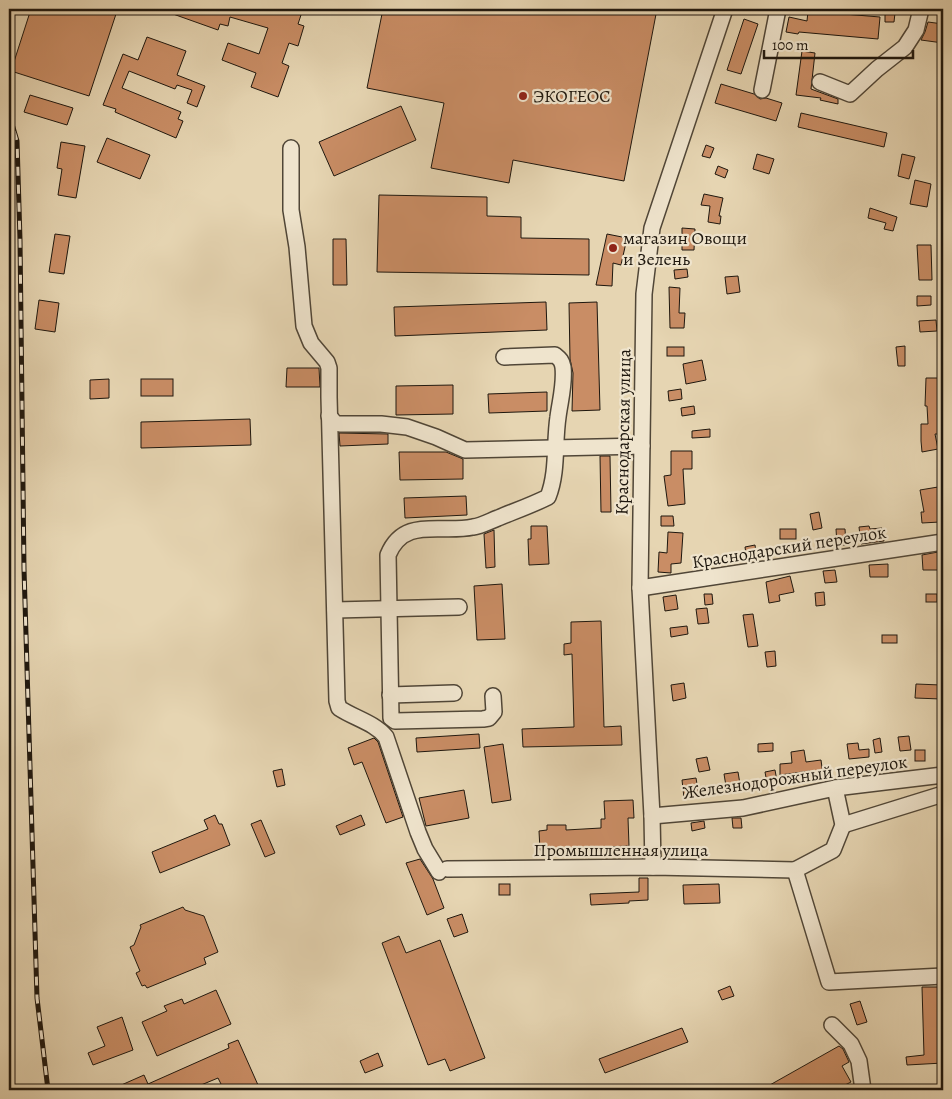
<svg xmlns="http://www.w3.org/2000/svg" width="952" height="1099" viewBox="0 0 952 1099" font-family="Alegreya,serif">
	<style>
		.building { fill: #c98d65; stroke: #1e170e }
		.lines { fill: none; stroke-linecap: round; stroke-linejoin: round }
		.minor-casing { stroke: #504637; stroke-width: 18 }
		.minor { stroke: #efe4cd; stroke-width: 15 }
		.rail-casing { stroke: #1e170e; stroke-width: 5 }
		.rail { stroke: #efe4cd; stroke-width: 3; stroke-dasharray: 9; stroke-linecap: butt }
		.poi-dot { fill: #8f2418; stroke: #efe4cd; stroke-width: 2 }
		.labels { text-anchor: middle; stroke-width: 4.5; stroke-linejoin: round; paint-order: stroke }
		.poi-label { font-size: 18px; fill: #1e170e; stroke: #efe4cd; text-anchor: start }
		.street-label { font-size: 18px; fill: #1e170e; stroke: #efe4cd }
	</style>
	<rect width="100%" height="100%" fill="#e6d5b2"/>
	<filter id="stains"><feTurbulence type="fractalNoise" baseFrequency=".004" numOctaves="4"/><feColorMatrix values="0 0 0 0 .2 0 0 0 0 .09 0 0 0 0 .02 0 0 0 .5 -.17"/></filter>
	<radialGradient id="worn" r=".72"><stop offset=".6" stop-color="#630" stop-opacity="0"/><stop offset="1" stop-color="#630" stop-opacity=".3"/></radialGradient>
	<g class="building">
		<path d="M31,9H99L116,14L89,96L11,71Z"/>
		<path d="M159,9H200L209,12L210,9H303L298,24L304,26L298,46L289,43L282,63L289,66L278,97L251,87L256,73L222,60L228,43L259,54L268,28L230,17L228,26L220,24L218,30Z"/>
		<path d="M383,9H657L624,181L513,160L509,183L431,168L444,103L367,88Z"/>
		<path d="M808,11L880,17L878,39L799,32L798,34L786,32L789,17L807,21Z"/>
		<path d="M885,13H895L894,22H885Z"/>
		<path d="M744,19L758,24L741,74L727,70Z"/>
		<path d="M928,22L943,24V43L921,40L925,32Z"/>
		<path d="M147,37L186,51L177,75L205,86L197,107L187,103L192,90L177,85L175,89L129,71L122,88L181,112L178,119L183,121L176,138L115,112L116,109L103,105L123,54L138,60Z"/>
		<path d="M802,51L815,53L811,89L838,99V104L820,100L821,98L796,95Z"/>
		<path d="M721,84L754,94L760,99L766,98L782,103L776,121L715,103Z"/>
		<path d="M30,95L73,108L67,125L24,112Z"/>
		<path d="M401,106L416,140L334,176L319,142Z"/>
		<path d="M801,113L887,133L884,147L798,127Z"/>
		<path d="M107,138L150,155L140,179L97,162Z"/>
		<path d="M61,142L85,146L76,198L58,195L62,169L57,168Z"/>
		<path d="M706,145L714,148L710,158L702,156Z"/>
		<path d="M757,154L774,159L769,174L753,169Z"/>
		<path d="M902,154L915,157L909,179L898,176Z"/>
		<path d="M718,166L728,170L725,178L715,174Z"/>
		<path d="M915,180L931,184L927,207L910,204Z"/>
		<path d="M704,194L723,198L719,216H721L720,224L708,222L710,206L701,205Z"/>
		<path d="M379,195L487,197V216L521,217V238L589,239V275L377,272Z"/>
		<path d="M870,208L897,217L893,231L884,229L886,223L868,218Z"/>
		<path d="M682,228L695,229L694,250H682Z"/>
		<path d="M55,234L70,236L64,274L49,272Z"/>
		<path d="M607,234L627,238L621,265L613,263L612,286L596,285Z"/>
		<path d="M333,239H346L347,285H333Z"/>
		<path d="M917,245H931L932,280H919Z"/>
		<path d="M687,269L688,277L675,279L674,270Z"/>
		<path d="M738,276L740,292L727,294L725,277Z"/>
		<path d="M669,287L680,288L679,313H685L684,328H670Z"/>
		<path d="M917,296H931V305L917,306Z"/>
		<path d="M39,300L59,303L55,332L35,329Z"/>
		<path d="M546,302L547,330L395,336L394,307Z"/>
		<path d="M597,302L600,410L572,411L573,373L570,359L569,303Z"/>
		<path d="M936,320L937,331L920,332L919,321Z"/>
		<path d="M905,346V366H898L896,347Z"/>
		<rect x="667" y="347" width="17" height="9"/>
		<path d="M702,360L706,380L686,384L683,364Z"/>
		<path d="M287,368H319L320,387H286Z"/>
		<path d="M926,378H941L939,409H941L942,417L941,434H935L938,449L922,452L921,441V424H928L927,406H925Z"/>
		<path d="M109,379V398L90,399V380Z"/>
		<rect x="141" y="379" width="32" height="17"/>
		<path d="M453,385V414L396,415V386Z"/>
		<path d="M681,389L682,399L669,401L668,391Z"/>
		<path d="M547,392V411L489,413L488,394Z"/>
		<path d="M694,406L695,414L682,416L681,408Z"/>
		<path d="M250,419L251,445L141,448V422Z"/>
		<path d="M710,429V437L692,438V431Z"/>
		<path d="M339,433L388,434V444L340,446Z"/>
		<path d="M671,451H692V469H683L685,504L668,506L664,476L671,475Z"/>
		<path d="M399,452H446L463,459V479L400,480Z"/>
		<path d="M600,456H610L611,512H601Z"/>
		<path d="M938,487L940,501V508H939L940,522L922,523L921,512H924L920,490Z"/>
		<path d="M466,496L467,515L405,518L404,498Z"/>
		<path d="M819,512L822,528L813,530L810,514Z"/>
		<path d="M661,516H673L674,526H661Z"/>
		<path d="M531,526H547L549,564L529,565L528,539H531Z"/>
		<path d="M869,526L870,529L882,528L884,541L861,544L859,527Z"/>
		<rect x="780" y="529" width="16" height="10"/>
		<path d="M836,529H845L846,545H837Z"/>
		<path d="M494,530L495,567L486,568L484,534Z"/>
		<path d="M668,532L683,533L681,563L671,564V573L658,572L659,552L667,553Z"/>
		<path d="M755,545L757,559L747,561L745,547Z"/>
		<path d="M938,552L939,570H923L922,555Z"/>
		<path d="M888,564V577H870L869,565Z"/>
		<path d="M835,570L837,582L825,583L823,571Z"/>
		<path d="M790,576L794,592L779,595L780,601L769,603L766,582Z"/>
		<path d="M502,584L505,639L477,640L474,586Z"/>
		<path d="M824,592L825,605L816,606L815,593Z"/>
		<path d="M704,594H712L713,604L705,605Z"/>
		<rect x="926" y="594" width="11" height="8"/>
		<path d="M676,595L678,609L665,611L663,597Z"/>
		<path d="M707,608L709,623L698,624L696,609Z"/>
		<path d="M753,614L758,646L748,647L743,615Z"/>
		<path d="M601,621L604,727L621,726L622,745L523,747L522,729L574,727L572,654L564,655V644L571,643V622Z"/>
		<path d="M687,626L688,634L671,637L670,628Z"/>
		<rect x="882" y="635" width="15" height="8"/>
		<path d="M775,651L776,666L767,667L765,652Z"/>
		<path d="M684,683L686,698L673,701L671,685Z"/>
		<path d="M916,684L941,685V699L915,698Z"/>
		<path d="M479,734L480,748L417,752L416,738Z"/>
		<path d="M909,736L911,750L900,751L898,737Z"/>
		<path d="M374,738L378,742L403,817L386,823L362,762L354,765L348,748Z"/>
		<path d="M880,738L882,752L875,753L873,740Z"/>
		<path d="M773,743V751L758,752V744Z"/>
		<path d="M858,743L859,750L869,749V757L849,759L847,744Z"/>
		<path d="M503,744L511,800L492,803L484,747Z"/>
		<path d="M804,750L806,762L821,760L823,775L811,777L810,771L780,775V764L792,763L791,752Z"/>
		<rect x="915" y="750" width="10" height="11"/>
		<path d="M707,757L710,770L699,772L696,759Z"/>
		<path d="M282,769L285,785L277,787L273,771Z"/>
		<path d="M775,770L777,781L767,783L765,772Z"/>
		<path d="M738,772L741,790L727,792L724,774Z"/>
		<path d="M696,778L699,796L684,798L682,780Z"/>
		<path d="M464,790L469,818L426,826L419,798Z"/>
		<path d="M633,800L634,818H628L629,846L540,850L539,831L547,830V825H566V830L601,828V819H605L604,801Z"/>
		<path d="M215,815L219,824H222L230,845L160,873L152,852L208,829L204,820Z"/>
		<path d="M361,815L365,825L340,835L336,826Z"/>
		<path d="M732,818H741L742,828H733Z"/>
		<path d="M261,820L275,853L265,857L251,824Z"/>
		<path d="M704,821L705,828L692,831L691,823Z"/>
		<path d="M420,859L433,879L444,908L427,915L406,863Z"/>
		<path d="M639,878H648V900L629,901V903L591,905L590,894L639,892Z"/>
		<rect x="499" y="884" width="11" height="11"/>
		<path d="M719,884L720,903L684,904L683,885Z"/>
		<path d="M183,907L185,910L204,916L218,952L204,958L206,964L147,988L145,985L142,986L136,973L140,971L130,947L134,945L141,927L140,925Z"/>
		<path d="M462,914L468,932L454,937L447,919Z"/>
		<path d="M399,936L406,953L440,940L485,1058L450,1071L445,1059L428,1065L382,943Z"/>
		<path d="M730,986L734,996L722,1000L718,991Z"/>
		<path d="M922,987H943V1063L907,1065L906,1057L924,1055Z"/>
		<path d="M216,990L231,1024L157,1056L142,1022L167,1011L164,1006L182,999L184,1004Z"/>
		<path d="M860,1001L867,1022L857,1025L850,1004Z"/>
		<path d="M122,1017L133,1050L93,1065L88,1053L105,1046L97,1027Z"/>
		<path d="M682,1028L688,1042L605,1073L599,1059Z"/>
		<path d="M238,1040L258,1085L245,1090H224L218,1078L189,1090H110L144,1075L148,1084L229,1048L228,1044Z"/>
		<path d="M839,1046L843,1049L849,1062L842,1066L851,1082L835,1090H761Z"/>
		<path d="M378,1053L383,1066L365,1073L360,1061Z"/>
	</g>
	<g class="lines">
		<defs>
			<g id="minor">
				<path d="M820,82L850,94L877,69L905,47L916,30L921,9"/>
				<path d="M762,90L778,9"/>
				<path d="M291,148V210L297,247L304,326L311,343L327,362L329,368V397L337,701L339,708C354,718 375,723 386,737L418,832L425,849L439,872"/>
				<path d="M329,416L335,423L340,424H381L407,427L436,437L465,450L642,446"/>
				<path d="M640,588L943,542"/>
				<path d="M335,610L459,607"/>
				<path d="M390,695L454,693"/>
				<path d="M493,696L494,712L489,718L483,719L395,721L391,718L388,555C404,516 440,534 473,527C481,526 490,521 498,518C515,511 532,505 548,497C558,472 554,443 558,417C560,401 565,384 563,367C562,361 560,359 555,355L504,357"/>
				<path d="M835,788L843,825L833,850L795,870L829,982L943,976"/>
				<path d="M652,816L743,808L835,788L943,775"/>
				<path d="M843,825L943,794"/>
				<path d="M653,867L652,816L640,588L644,294L652,228L725,9"/>
				<path d="M447,869L653,867L795,870"/>
				<path d="M832,1025L851,1044L859,1061L863,1090"/>
			</g>
		</defs>
		<use href="#minor" class="minor-casing"/>
		<use href="#minor" class="minor"/>
		<defs>
			<path id="rail" d="M9,114L17,141L20,240L24,569L37,998L48,1090"/>
		</defs>
		<use href="#rail" class="rail-casing"/>
		<use href="#rail" class="rail"/>
	</g>
	<g class="poi-dot">
		<circle cx="523" cy="96" r="5"/>
		<circle cx="613" cy="248" r="5"/>
	</g>
	<g class="labels">
		<g class="poi-label">
			<text x="533" y="102">ЭКОГЕОС</text>
			<text x="623" y="244">магазин Овощи<tspan x="623" dy="21">и Зелень</tspan></text>
		</g>
		<g class="street-label">
			<text transform="translate(623 432) rotate(-89)" y="6">Краснодарская улица</text>
			<text transform="translate(789 547) rotate(-9)" y="6">Краснодарский переулок</text>
			<text transform="translate(795 777) rotate(-8)" y="6">Железнодорожный переулок</text>
			<text x="621" y="856">Промышленная улица</text>
		</g>
	</g>
	<rect width="952" height="1099" fill="none" stroke="#e6d5b2" stroke-width="30"/>
	<rect x="10" y="10" width="932" height="1079" fill="none" stroke="#1e170e" stroke-width="2.5"/>
	<rect x="15" y="15" width="922" height="1069" fill="none" stroke="#1e170e"/>
	<path d="M764 50v8h149v-8" fill="none" stroke="#1e170e" stroke-width="2.5"/>
	<text x="772" y="50" font-size="15" fill="#1e170e" stroke="#efe4cd" stroke-width="4" paint-order="stroke">100 m</text>
	<rect width="100%" height="100%" filter="url(#stains)"/>
	<rect width="100%" height="100%" fill="url(#worn)"/>
</svg>
